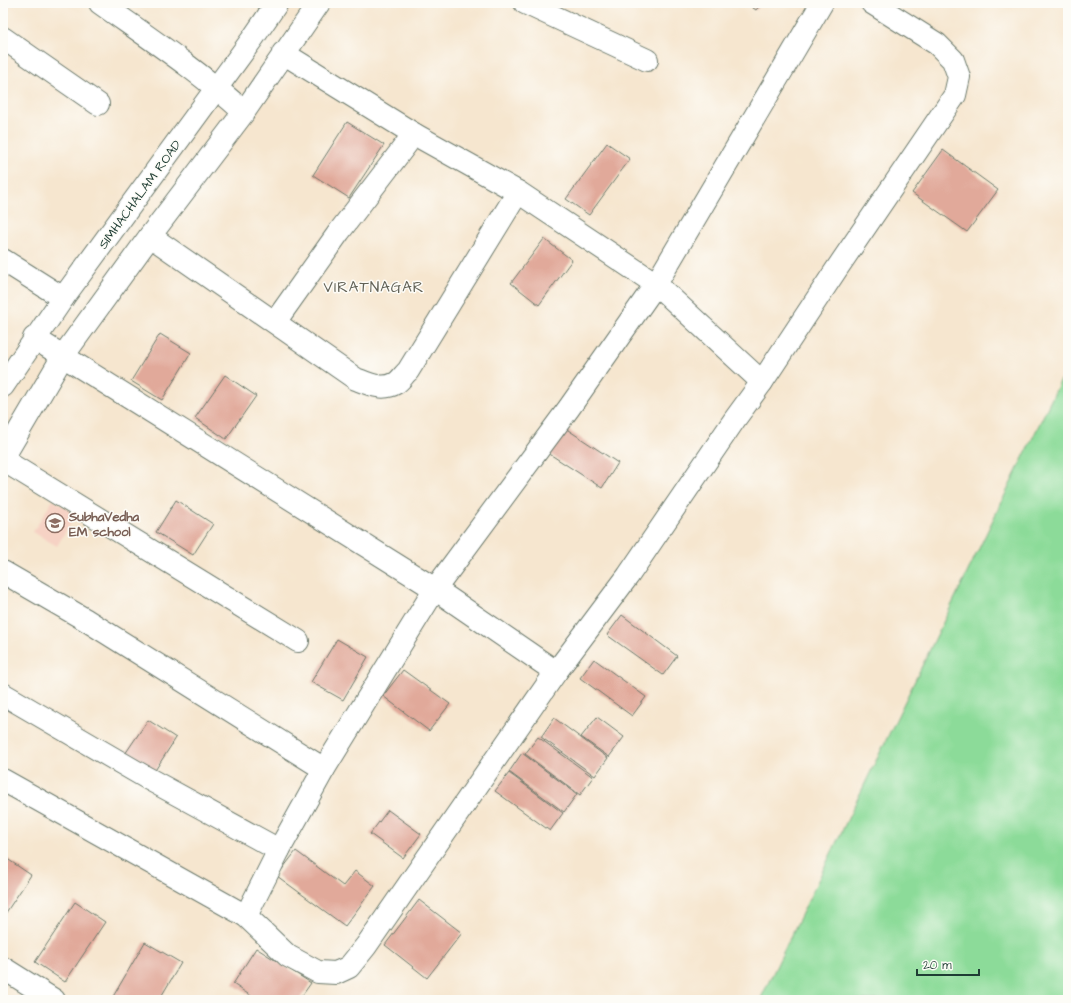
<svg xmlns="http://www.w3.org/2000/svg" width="1071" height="1003" viewBox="0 0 1071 1003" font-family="'Architects Daughter',sans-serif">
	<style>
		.built { fill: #f6d2c4 }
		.green { fill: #8cdb99; stroke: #568c66 }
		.building { fill: #e1a99a }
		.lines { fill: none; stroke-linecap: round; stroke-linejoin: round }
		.minor-casing { stroke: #6a786a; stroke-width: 24 }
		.major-casing { stroke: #6a786a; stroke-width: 24 }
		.minor { stroke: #fff; stroke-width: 22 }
		.major { stroke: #fff; stroke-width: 22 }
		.labels { text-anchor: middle; stroke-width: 3; stroke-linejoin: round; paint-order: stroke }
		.street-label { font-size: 13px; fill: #1f3d34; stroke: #fdfcf7 }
		.education-label { font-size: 13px; font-weight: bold; fill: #785e54; stroke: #fdfcf7; text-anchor: start }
		.quarter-label { font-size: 15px; letter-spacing: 1px; fill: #636358; stroke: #fdfcf7 }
	</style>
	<rect width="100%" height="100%" fill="#fdfcf7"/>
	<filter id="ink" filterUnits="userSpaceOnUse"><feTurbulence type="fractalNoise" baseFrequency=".025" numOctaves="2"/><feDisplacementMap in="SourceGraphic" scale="8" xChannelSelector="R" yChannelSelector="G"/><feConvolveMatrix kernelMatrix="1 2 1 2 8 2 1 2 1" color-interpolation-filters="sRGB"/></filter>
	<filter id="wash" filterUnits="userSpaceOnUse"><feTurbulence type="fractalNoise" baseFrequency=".012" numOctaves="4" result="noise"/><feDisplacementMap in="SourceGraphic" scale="16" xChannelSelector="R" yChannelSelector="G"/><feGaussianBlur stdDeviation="0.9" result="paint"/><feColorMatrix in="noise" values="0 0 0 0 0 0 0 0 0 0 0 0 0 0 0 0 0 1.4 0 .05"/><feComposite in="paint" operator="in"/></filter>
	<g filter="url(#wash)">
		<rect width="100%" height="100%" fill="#f6e6cf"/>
		<path class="built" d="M53,500L76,514L57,546L33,532Z"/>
		<path class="green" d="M1068,365V1000H760Z"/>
		<g id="blocks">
			<g class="building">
				<path d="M746,3H762L756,10Z"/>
				<path d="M347,122L384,145L349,198L313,175Z"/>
				<path d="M607,143L630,159L589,215L566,199Z"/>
				<path d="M943,150L998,190L967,232L912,193Z"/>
				<path d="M544,239L572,260L539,305L511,283Z"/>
				<path d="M160,334L191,353L162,400L131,381Z"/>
				<path d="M225,375L256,396L226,439L195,418Z"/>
				<path d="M565,428L618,463L602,488L548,453Z"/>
				<path d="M176,500L213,524L193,555L156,532Z"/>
				<path d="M622,615L677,656L663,675L607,635Z"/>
				<path d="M337,639L368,657L343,700L311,682Z"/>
				<path d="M594,659L646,697L632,716L580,678Z"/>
				<path d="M403,670L450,704L429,731L383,696Z"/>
				<path d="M597,717L624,737L609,757L581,737Z"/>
				<path d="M554,718L608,758L595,776L541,737Z"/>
				<path d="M148,720L176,738L154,772L125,754Z"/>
				<path d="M538,737L593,777L580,795L525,754Z"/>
				<path d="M522,753L577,794L564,812L509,772Z"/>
				<path d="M509,773L563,813L550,831L495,791Z"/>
				<path d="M388,810L421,834L403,858L370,834Z"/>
				<path d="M296,851L343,886L355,871L375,886L345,926L277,876Z"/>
				<path d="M3,856L31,875L3,917Z"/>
				<path d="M419,900L462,933L427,978L385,945Z"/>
				<path d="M75,902L105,922L65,982L35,962Z"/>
				<path d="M145,942L181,963L159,1000H111Z"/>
				<path d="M256,948L311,983L299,1000H257L233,984Z"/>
				<path d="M3,995L10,1000H3Z"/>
			</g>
		</g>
	</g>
	<g filter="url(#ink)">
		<use href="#blocks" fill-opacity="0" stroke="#6a786a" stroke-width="1"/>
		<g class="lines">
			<defs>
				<g id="minor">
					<path d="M100,3C149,38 199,71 244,112"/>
					<path d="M525,3L647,60"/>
					<path d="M3,38L98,104"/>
					<path d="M283,53L414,134L518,192L656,284L762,382"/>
					<path d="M150,236L356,379C369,384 383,391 396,383C401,380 404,374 408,371L518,192"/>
					<path d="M3,260L63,298"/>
					<path d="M275,322L339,232L414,134"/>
					<path d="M34,338L435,589L556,672"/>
					<path d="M3,460L298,641"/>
					<path d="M3,572L86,620L324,769"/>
					<path d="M3,694L147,778L279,850"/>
					<path d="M3,780L246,916L288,956L318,972L336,973L349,967L366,946L556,672L628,576L735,419L762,382L836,270L955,95L959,77L953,60L937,44L872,3"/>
					<path d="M246,916L279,850L324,769L435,589L569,408L656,284L822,3"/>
					<path d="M3,968L54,1000"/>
				</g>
				<g id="major">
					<path d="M3,386L63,298L253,38L277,3"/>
					<path d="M3,458L63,356L150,236L244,112L319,3"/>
				</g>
			</defs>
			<use href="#minor" class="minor-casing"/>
			<use href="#major" class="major-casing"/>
			<use href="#minor" class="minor"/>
			<use href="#major" class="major"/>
		</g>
	</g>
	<defs>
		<symbol id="school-ring" viewBox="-11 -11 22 22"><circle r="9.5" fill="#fdfcf7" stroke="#8d6e63" stroke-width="1.5"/><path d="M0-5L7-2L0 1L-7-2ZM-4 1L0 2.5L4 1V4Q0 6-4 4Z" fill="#8d6e63"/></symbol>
	</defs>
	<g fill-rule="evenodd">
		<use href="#school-ring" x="44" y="512" width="22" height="22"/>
	</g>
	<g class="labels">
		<g class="street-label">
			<text transform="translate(139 194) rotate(-54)" y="5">SIMHACHALAM ROAD</text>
		</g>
		<g class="education-label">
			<text x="69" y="521">SubhaVedha<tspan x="69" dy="15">EM school</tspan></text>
		</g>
		<g class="quarter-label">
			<text x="374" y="292">VIRATNAGAR</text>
		</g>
	</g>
	<rect width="1071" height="1003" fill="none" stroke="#fdfcf7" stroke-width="16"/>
	<path d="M917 969v6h62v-6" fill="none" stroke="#1f3d34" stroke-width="2"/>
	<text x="923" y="969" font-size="12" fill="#1f3d34" stroke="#fdfcf7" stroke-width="3" paint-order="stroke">20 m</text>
</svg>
